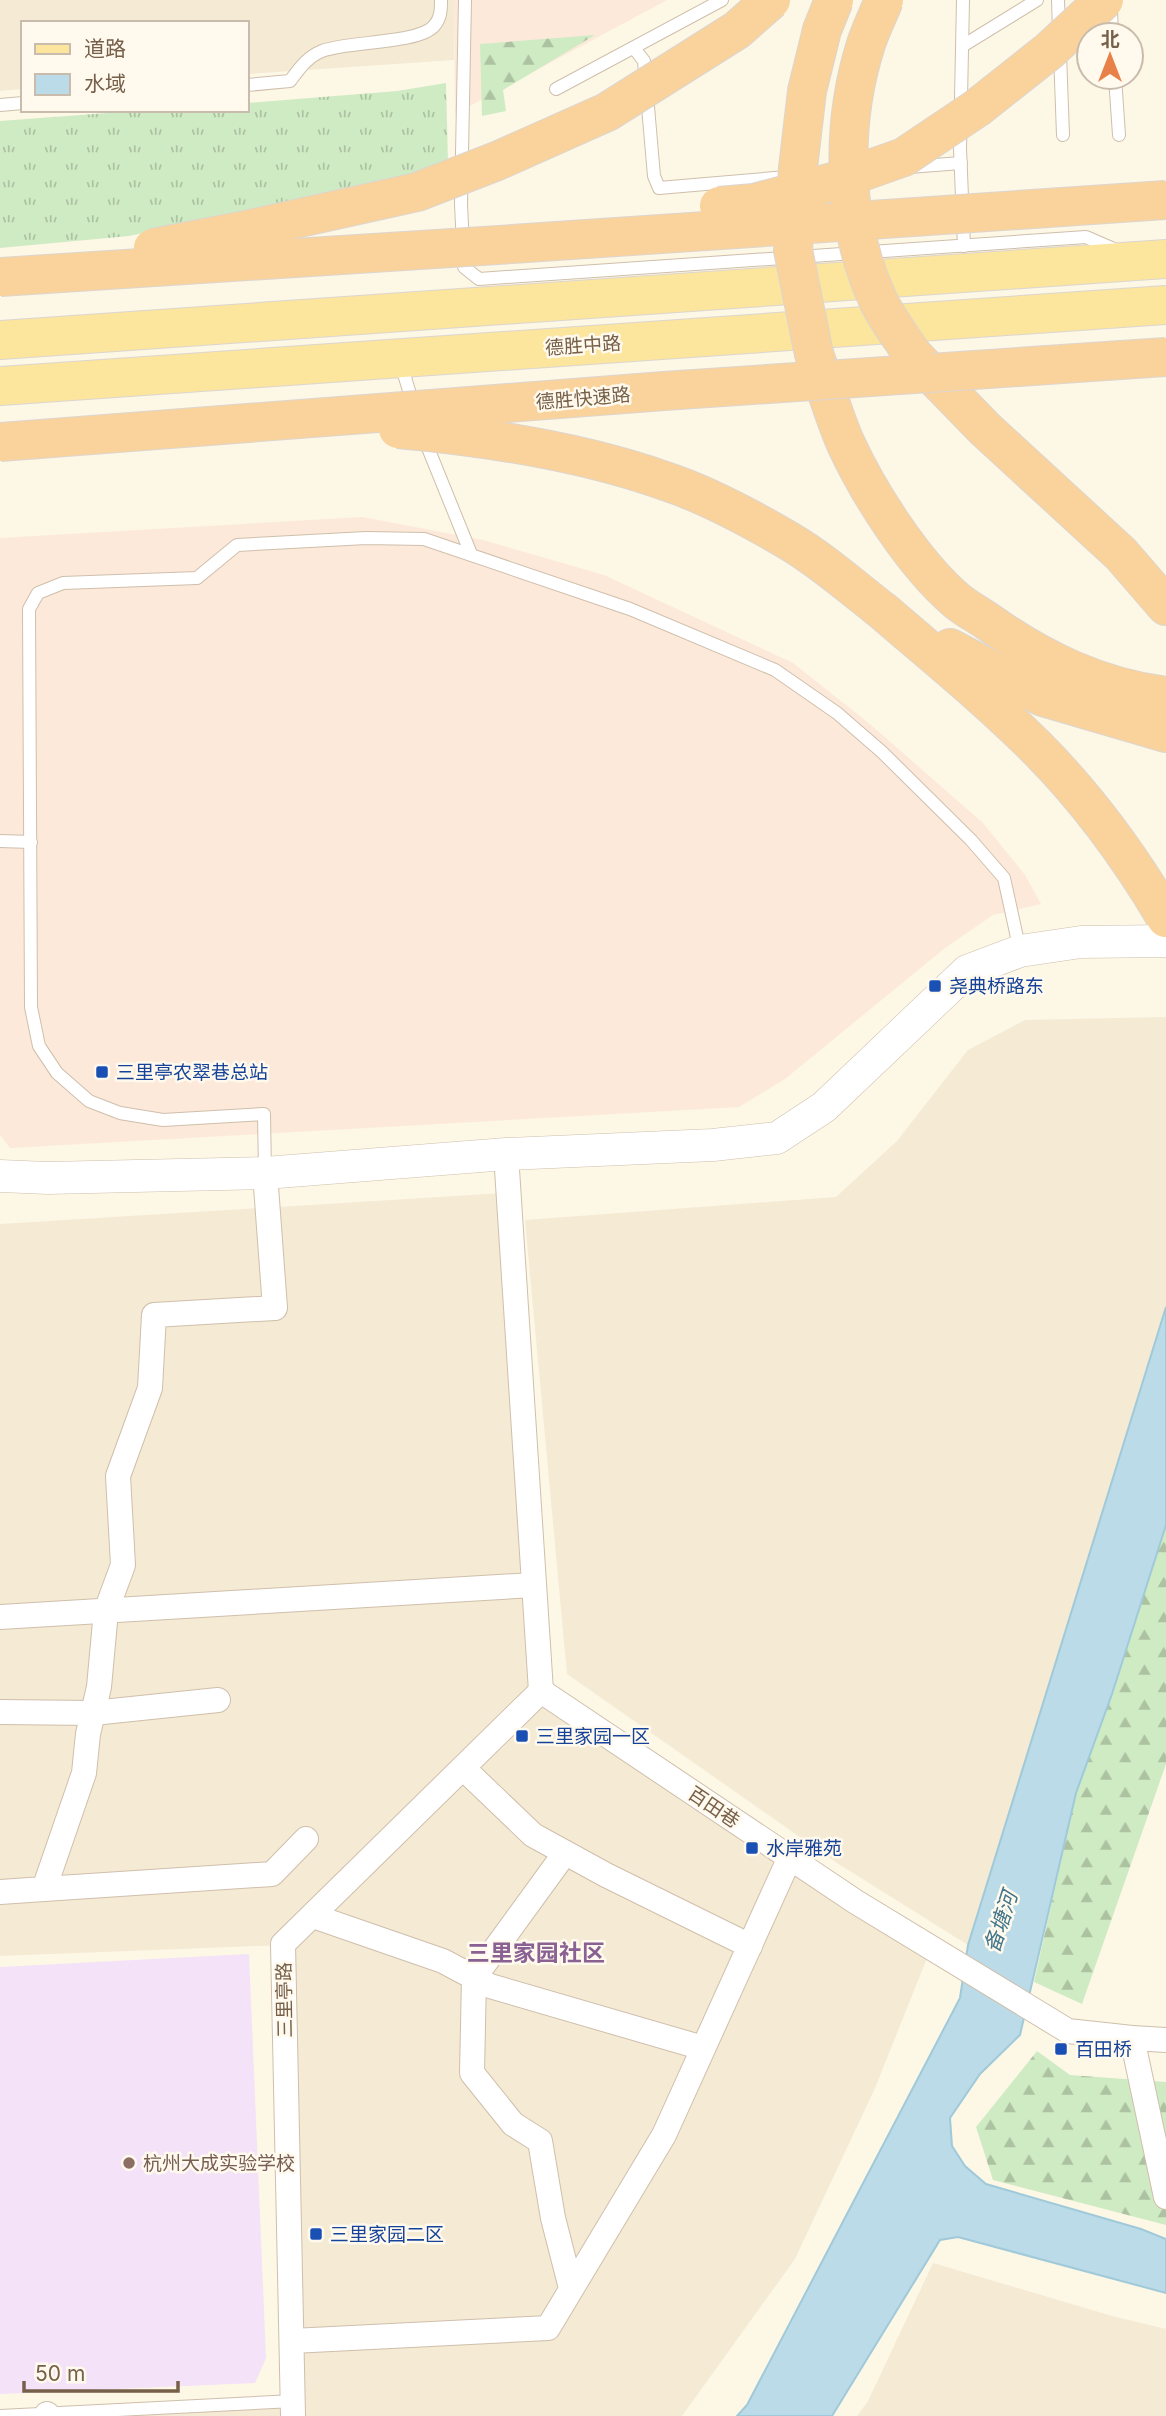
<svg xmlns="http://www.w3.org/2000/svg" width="1166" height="2416" viewBox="0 0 1166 2416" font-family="Inter,'Noto Sans SC',sans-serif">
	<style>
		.residential { fill: #f5ead4 }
		.commercial { fill: #fde9d9 }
		.education { fill: #f4e2f9 }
		.grass { fill: url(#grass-tufts) }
		.forest { fill: url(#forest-firs) }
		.water { fill: #badbe7; stroke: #a0c9d9; stroke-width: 2 }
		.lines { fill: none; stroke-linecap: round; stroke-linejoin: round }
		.service-casing { stroke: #cfbfac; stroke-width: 14 }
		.minor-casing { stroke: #cfbfac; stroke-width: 26 }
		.tertiary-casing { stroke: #cfbfac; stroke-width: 33 }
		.primary-casing { stroke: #dcd6d0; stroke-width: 40 }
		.trunk-casing { stroke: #dcd6d0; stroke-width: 40 }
		.service { stroke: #fff; stroke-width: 12 }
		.minor { stroke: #fff; stroke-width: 24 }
		.tertiary { stroke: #fff; stroke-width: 32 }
		.primary { stroke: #fce59d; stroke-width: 38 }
		.trunk { stroke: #fad29c; stroke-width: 38 }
		.trunk-bridge-casing { stroke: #dcd6d0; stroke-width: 40; stroke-linecap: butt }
		.trunk-bridge { stroke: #fad29c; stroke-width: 38 }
		.transit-dot { fill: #1a4fb4; stroke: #fffaed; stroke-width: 2.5 }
		.education-dot { fill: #8d6e63; stroke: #fffaed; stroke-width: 2.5 }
		.labels { text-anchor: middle; stroke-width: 5; stroke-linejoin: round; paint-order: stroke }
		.street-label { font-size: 19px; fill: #77604a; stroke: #fffaed }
		.transit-label { font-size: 19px; fill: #164399; stroke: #fffaed; text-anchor: start }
		.education-label { font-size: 19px; fill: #785e54; stroke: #fffaed; text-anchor: start }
		.water-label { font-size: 21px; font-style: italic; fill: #43758b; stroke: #fffaed }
		.quarter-label { font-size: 23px; font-weight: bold; fill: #896193; stroke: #fffaed }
	</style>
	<defs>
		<pattern id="grass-tufts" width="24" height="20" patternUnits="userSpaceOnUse" patternTransform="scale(1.75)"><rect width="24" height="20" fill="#cfebc4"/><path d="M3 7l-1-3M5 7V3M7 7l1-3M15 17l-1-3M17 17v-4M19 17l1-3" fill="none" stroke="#adc2a1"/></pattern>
		<pattern id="forest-firs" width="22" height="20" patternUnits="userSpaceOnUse" patternTransform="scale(1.75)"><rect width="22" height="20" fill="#cfebc4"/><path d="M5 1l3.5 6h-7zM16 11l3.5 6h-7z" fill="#adc2a1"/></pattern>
	</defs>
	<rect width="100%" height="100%" fill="#fdf7e6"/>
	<g class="residential">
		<path d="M0,0H454V60L247,74V23H23V89L0,91Z"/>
		<path d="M1166,1017V1307L968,1945L837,1863L567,1674L525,1220L836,1197L897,1141L968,1050L1025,1020Z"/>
		<path d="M504,1193L541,1691L931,1948L875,2088L795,2259L682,2416H11L294,2401L283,1945L0,1956V1224Z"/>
		<path d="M933,2263L1112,2316L1166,2329V2416H857L868,2401Z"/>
	</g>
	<g class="commercial">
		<path d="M454,0H667L455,114Z"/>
		<path d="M362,517L483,540L604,575L793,663L871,725L983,823L1025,875L1041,904L993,915L945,948L785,1079L739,1107L10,1148L0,1135V538Z"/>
	</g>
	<path class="education" d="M249,1954L266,2358L255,2383L0,2394V1967Z"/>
	<path class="grass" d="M446,83L448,162L400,179L129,236L0,248V121L148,110H247V103L397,91Z"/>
	<g class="forest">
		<path d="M595,35L503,90L506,111L482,116L480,44Z"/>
		<path d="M1166,1525V1764L1082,2004L1034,1982L1076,1793L1112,1694Z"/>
		<path d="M1037,2051L1070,2075L1166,2082V2225L993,2180L976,2127Z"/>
	</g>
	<path class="water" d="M1166,1307V1525L1112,1694L1076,1793L1020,2035L980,2074L950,2118L952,2146L965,2166L986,2184L1141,2229L1166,2239V2293L958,2237L940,2240L832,2416H737L747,2405L960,1998L968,1945Z"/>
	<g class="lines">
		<defs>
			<g id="service">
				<path d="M465,0L461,204L464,267L479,279L1086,237L1116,250"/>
				<path d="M963,0L960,148L964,246"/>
				<path d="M1058,0L1059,31"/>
				<path d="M1108,6L1111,10L1112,35"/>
				<path d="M964,45L1037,0"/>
				<path d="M634,48L644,61L654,176L659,188L786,177"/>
				<path d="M1060,53L1063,135"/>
				<path d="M1115,77L1119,135"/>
				<path d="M247,85L290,81C299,69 307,57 322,51C348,41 418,44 434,26C441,18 441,10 441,0"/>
				<path d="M556,89L722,0"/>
				<path d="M0,105L23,103"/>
				<path d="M909,167L961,163"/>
				<path d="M400,361L414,407"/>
				<path d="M424,438L471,554"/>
				<path d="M0,841L31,842"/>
				<path d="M265,1173L264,1114L163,1120L120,1113L89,1101L57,1073L39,1046L31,1007L29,609L38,593L63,583L197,578L237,545L366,538L424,539L630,609L775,670L837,713L882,752L971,840L1004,878L1020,951"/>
				<path d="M0,2416L293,2401"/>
			</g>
			<g id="minor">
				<path d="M506,1154L541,1691"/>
				<path d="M0,1617L533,1585"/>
				<path d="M541,1691L856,1902L1068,2031L1132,2038L1166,2040"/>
				<path d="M0,1712L93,1713L218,1700"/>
				<path d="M463,1768L533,1835L606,1875L750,1946"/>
				<path d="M565,1853L474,1978L472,2073L513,2124L540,2141L553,2218L571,2288"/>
				<path d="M44,1889L272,1874L306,1839"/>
				<path d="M0,1892L44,1889L84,1773L88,1734L99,1687L106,1611L123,1565L118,1476L150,1388L154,1315L275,1308L265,1173"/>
				<path d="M313,1916L443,1961L490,1986L703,2048"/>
				<path d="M1132,2038L1166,2197"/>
				<path d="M292,2341L548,2328L664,2135L790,1857"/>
				<path d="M47,2414V2416"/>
				<path d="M293,2416L283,1944L541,1691"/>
			</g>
			<path id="tertiary" d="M0,1176L48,1178L265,1173L506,1154L713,1145L777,1138L824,1107L967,971L1020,951L1081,942L1166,941"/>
			<g id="primary">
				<path d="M0,340L1166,259"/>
				<path d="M0,386L1166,305"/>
			</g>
			<g id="trunk">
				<path d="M814,354C825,384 833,415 846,444C869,494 914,564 956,600C965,608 977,614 987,621C1042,660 1098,687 1166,696"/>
				<path d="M912,354L985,429L1121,554L1166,606"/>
				<path d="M884,612C935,656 988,699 1036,747C1087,798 1130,857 1166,918"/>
				<path d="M950,648L1043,697L1166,733"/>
			</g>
		</defs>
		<use href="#service" class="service-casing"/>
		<use href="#minor" class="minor-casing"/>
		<use href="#tertiary" class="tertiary-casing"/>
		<use href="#primary" class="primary-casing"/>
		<use href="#trunk" class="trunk-casing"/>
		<use href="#service" class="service"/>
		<use href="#minor" class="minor"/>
		<use href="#tertiary" class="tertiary"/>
		<use href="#primary" class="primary"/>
		<use href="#trunk" class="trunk"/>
		<defs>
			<g id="trunk-bridge">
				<path d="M884,0C878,15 871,29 866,44C840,126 842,222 878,300C887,319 901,337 912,354"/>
				<path d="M719,206L754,203L836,181L904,157L977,108L1049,51L1104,0"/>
				<path d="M153,248L241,231L417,192L497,161L607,112L737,30L771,0"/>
				<path d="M0,277C389,254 777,225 1166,200"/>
				<path d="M814,354L793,250L798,168L807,91L822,30L834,0"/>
				<path d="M398,429C488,437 580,451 665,481C708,495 750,518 789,541C823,561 853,588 884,612"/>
				<path d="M0,442L664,391L1166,357"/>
			</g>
		</defs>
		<use href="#trunk-bridge" class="trunk-bridge-casing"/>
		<use href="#trunk-bridge" class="trunk-bridge"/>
	</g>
	<g class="transit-dot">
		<rect x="928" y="979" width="14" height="14" rx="3.5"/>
		<rect x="95" y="1065" width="14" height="14" rx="3.5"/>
		<rect x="515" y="1729" width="14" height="14" rx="3.5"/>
		<rect x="745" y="1841" width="14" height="14" rx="3.5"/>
		<rect x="1054" y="2042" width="14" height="14" rx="3.5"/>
		<rect x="309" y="2227" width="14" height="14" rx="3.5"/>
	</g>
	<circle class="education-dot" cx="129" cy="2163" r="7"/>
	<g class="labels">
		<g class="street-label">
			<text transform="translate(583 345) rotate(-4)" y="7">德胜中路</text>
			<text transform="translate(583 398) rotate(-5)" y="7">德胜快速路</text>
			<text transform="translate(714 1807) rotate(34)" y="7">百田巷</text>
			<text transform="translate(284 2000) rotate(-91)" y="7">三里亭路</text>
		</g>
		<g class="transit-label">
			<text x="949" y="993">尧典桥路东</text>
			<text x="116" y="1079">三里亭农翠巷总站</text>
			<text x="536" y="1743">三里家园一区</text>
			<text x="766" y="1855">水岸雅苑</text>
			<text x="1075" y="2056">百田桥</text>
			<text x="330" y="2241">三里家园二区</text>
		</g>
		<g class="education-label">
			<text x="143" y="2170">杭州大成实验学校</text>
		</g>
		<g class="water-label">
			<text transform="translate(1001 1922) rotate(-72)" y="7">备塘河</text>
		</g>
		<g class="quarter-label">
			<text x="536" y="1961">三里家园社区</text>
		</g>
	</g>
	<rect x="21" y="21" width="228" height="91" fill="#fffaed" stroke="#c9bcac" stroke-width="2"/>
	<rect x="35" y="44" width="35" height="10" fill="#fce59d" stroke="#c9bcac" stroke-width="2"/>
	<text x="84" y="56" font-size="21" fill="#77604a">道路</text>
	<rect x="35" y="74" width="35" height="21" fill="#badbe7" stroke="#c9bcac" stroke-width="2"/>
	<text x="84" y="91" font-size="21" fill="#77604a">水域</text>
	<g transform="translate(1110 56)"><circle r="33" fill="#fffaed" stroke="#c9bcac" stroke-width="2"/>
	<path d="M0-5L12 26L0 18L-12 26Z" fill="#e88149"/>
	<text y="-10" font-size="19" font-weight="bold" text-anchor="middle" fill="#77604a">北</text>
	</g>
	<path d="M24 2381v10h154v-10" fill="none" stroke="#77604a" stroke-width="3.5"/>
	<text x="35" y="2381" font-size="21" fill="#77604a" stroke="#fffaed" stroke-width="5" paint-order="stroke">50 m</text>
</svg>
